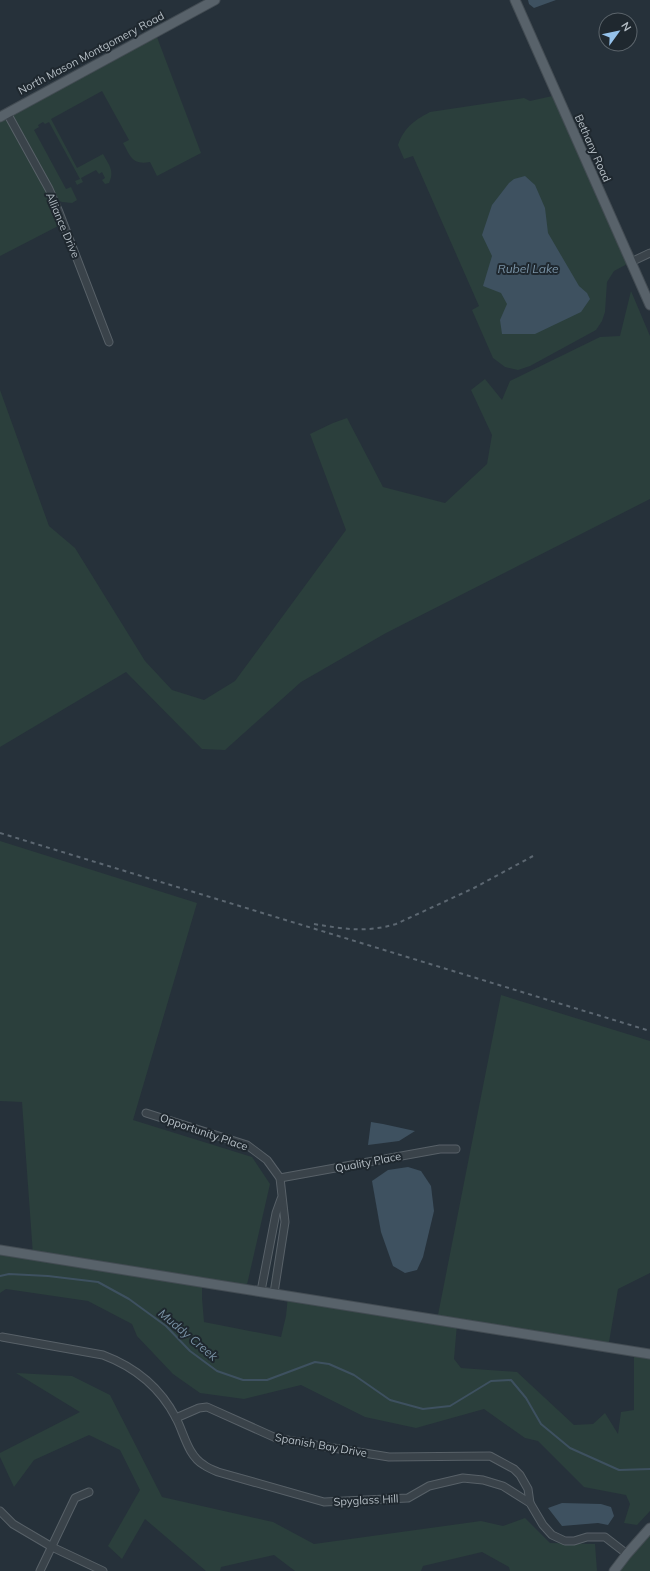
<svg xmlns="http://www.w3.org/2000/svg" width="650" height="1571" viewBox="0 0 650 1571" font-family="Mulish,sans-serif">
	<style>
		.green { fill: #2b3f3c }
		.water { fill: #3e5160 }
		.lines { fill: none; stroke-linecap: round; stroke-linejoin: round }
		.stream { stroke: #3e5160; stroke-width: 2 }
		.minor-casing { stroke: #586168; stroke-width: 9 }
		.major-casing { stroke: #434c53; stroke-width: 11 }
		.minor { stroke: #3a434a; stroke-width: 7 }
		.major { stroke: #58626a; stroke-width: 9 }
		.rail { stroke: #5c6771; stroke-width: 2; stroke-dasharray: 4 4; stroke-linecap: butt }
		.labels { text-anchor: middle; stroke-width: 4; stroke-linejoin: round; paint-order: stroke }
		.street-label { font-size: 11px; fill: #b5bec5; stroke: #1f282f }
		.water-label { font-size: 12px; font-style: italic; fill: #7992a5; stroke: #1f282f }
	</style>
	<rect width="100%" height="100%" fill="#26313a"/>
	<g class="green">
		<path d="M155,32L201,153L157,176L150,162C132,165 131,157 123,143L129,140L102,91L51,119L77,168L103,154C109,165 115,171 109,183L105,184L102,180L105,178L102,172L99,174L96,170L81,178L83,182L77,185L75,181L80,179L49,122L45,124L43,122L38,125L39,127L34,130L66,189L71,187L77,200L72,203L62,202L54,199L64,223L0,256V117Z"/>
		<path d="M557,95L631,262L614,271L607,282L605,312L602,321L596,330L530,366L518,370L505,367L493,358L472,310L479,306L413,156L404,159L398,145C404,128 413,121 430,112L524,98L530,101Z"/>
		<path d="M631,291L650,336V499L386,633L301,682L225,750L202,749L126,672L0,747V390L49,526L75,548L145,661L172,690L204,700L235,681L346,530L310,434L333,423L347,418L383,487L445,503L487,464L492,435L471,390L485,379L502,400L510,381L600,337L620,336Z"/>
		<path d="M0,841L197,903L133,1120L252,1157L270,1184L246,1289L202,1282V1298L204,1322L281,1337L286,1316L288,1296L437,1320L501,995L650,1041V1273L618,1289L608,1348L457,1324L454,1359L461,1368L517,1372L574,1425L593,1424L605,1413L618,1434L621,1412L634,1410V1352L650,1354V1511L637,1525L624,1523L630,1504L626,1495L584,1487L538,1441L525,1438L484,1409L416,1428L365,1417L301,1385L244,1399L200,1393L173,1374L137,1336L132,1324L88,1301L6,1289L0,1293V1250L33,1255L22,1102L0,1101Z"/>
		<path d="M16,1373L72,1376L110,1395L162,1497L273,1522L314,1544L481,1521L503,1526L525,1518L550,1543L595,1544L597,1571H510L509,1567L482,1552L423,1566L421,1571H295L274,1555L221,1567L220,1571H206L145,1519L122,1559L108,1546L140,1490L120,1450L89,1435L34,1460L14,1487L0,1457V1453L80,1412Z"/>
		<path d="M650,1528V1571H614Z"/>
	</g>
	<g class="water">
		<path d="M528,0H556L534,8L529,4Z"/>
		<path d="M525,176L535,185L545,208L548,233L579,286L587,293L590,299L581,312L535,334H502L500,320L507,304L501,293L483,286L492,256L482,235L492,205L509,183L514,179Z"/>
		<path d="M371,1122L383,1124L415,1131L399,1141L368,1145Z"/>
		<path d="M408,1167L421,1171L431,1186L434,1211L423,1257L417,1270L405,1273L393,1266L381,1232L372,1181L388,1170Z"/>
		<path d="M562,1503L601,1504L611,1507L614,1516L608,1525L598,1523L562,1526L548,1508Z"/>
	</g>
	<g class="lines">
		<path class="stream" d="M0,1276L9,1274L48,1276L98,1282L129,1299L166,1326L190,1351L217,1371L243,1380H267L315,1362L329,1364L354,1375L390,1400L423,1409L450,1406L491,1381L511,1380L526,1398L541,1424L570,1448L619,1470L650,1469"/>
		<defs>
			<g id="minor">
				<path d="M7,113L49,189L59,212L109,342"/>
				<path d="M631,262L650,253"/>
				<path d="M146,1113L247,1145L267,1160L280,1178L285,1222L274,1293"/>
				<path d="M280,1178L440,1149H456"/>
				<path d="M261,1291L276,1213L281,1199"/>
				<path d="M2,1337L103,1355C135,1367 160,1387 176,1418C184,1433 188,1456 204,1465C208,1468 213,1470 218,1472L324,1502L408,1498L429,1486L463,1478L483,1480L503,1486L530,1503L543,1525L552,1535L565,1541H574L587,1537H605L627,1554"/>
				<path d="M176,1418L199,1408L207,1407L276,1438L321,1446L389,1457L490,1456L514,1469L520,1475L528,1489L530,1503"/>
				<path d="M0,1511L13,1524L52,1547L103,1571"/>
				<path d="M40,1571L75,1498L89,1492"/>
			</g>
			<g id="major">
				<path d="M515,0L650,305"/>
				<path d="M0,117L215,0"/>
				<path d="M0,1250L650,1354"/>
				<path d="M614,1571L627,1554L650,1528"/>
			</g>
		</defs>
		<use href="#minor" class="minor-casing"/>
		<use href="#major" class="major-casing"/>
		<use href="#minor" class="minor"/>
		<use href="#major" class="major"/>
		<g class="rail">
			<path d="M0,833L650,1031"/>
			<path d="M314,924C345,929 365,933 396,924L474,888L533,856"/>
		</g>
	</g>
	<g class="labels">
		<g class="street-label">
			<text transform="translate(91 53) rotate(-28)" y="4">North Mason Montgomery Road</text>
			<text transform="translate(593 148) rotate(66)" y="4">Bethany Road</text>
			<text transform="translate(63 225) rotate(67)" y="4">Alliance Drive</text>
			<text transform="translate(204 1132) rotate(19)" y="4">Opportunity Place</text>
			<text transform="translate(368 1162) rotate(-11)" y="4">Quality Place</text>
			<text transform="translate(321 1445) rotate(10)" y="4">Spanish Bay Drive</text>
			<text transform="translate(366 1500) rotate(-3)" y="4">Spyglass Hill</text>
		</g>
		<g class="water-label">
			<text x="528" y="273">Rubel Lake</text>
			<text transform="translate(188 1335) rotate(40)" y="4">Muddy Creek</text>
		</g>
	</g>
	<g transform="translate(618 32) rotate(57)"><circle r="19" fill="#1f282f" stroke="#5b646b"/>
	<path d="M0-3L7 15L0 10L-7 15Z" fill="#95c2eb"/>
	<text y="-6" font-size="11" font-weight="bold" text-anchor="middle" fill="#b5bec5">N</text>
	</g>
</svg>
